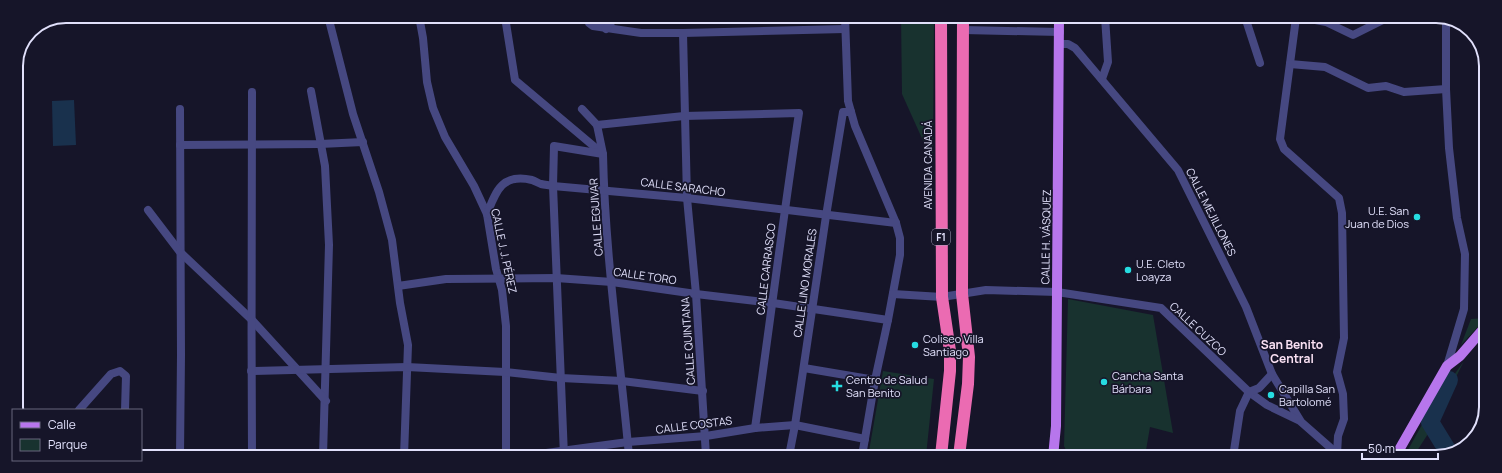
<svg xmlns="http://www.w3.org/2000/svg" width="1502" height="473" viewBox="0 0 1502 473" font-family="Manrope,sans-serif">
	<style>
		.green { fill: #18322f }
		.water { fill: #19314d }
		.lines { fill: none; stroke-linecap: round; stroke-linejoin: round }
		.river { stroke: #19314d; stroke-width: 18 }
		.street { stroke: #464881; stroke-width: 8 }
		.primary { stroke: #b776ec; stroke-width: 10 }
		.highway { stroke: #eb6bb2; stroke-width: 12 }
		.poi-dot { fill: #26dce1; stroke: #161529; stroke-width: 1.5 }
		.labels { text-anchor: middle; stroke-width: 3.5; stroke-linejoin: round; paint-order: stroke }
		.shield { fill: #161529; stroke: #a4a3bc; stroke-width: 1 }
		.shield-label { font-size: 10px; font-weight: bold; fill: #e1e0fb }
		.street-label { font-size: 11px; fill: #e1e0fb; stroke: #161529 }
		.poi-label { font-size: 11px; fill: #e1e0fb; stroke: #161529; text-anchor: start }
		.neighbourhood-label { font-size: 12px; font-weight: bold; fill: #fbe2f4; stroke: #161529 }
		.rim { fill: none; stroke: #e1e0fb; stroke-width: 2 }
	</style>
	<rect width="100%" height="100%" fill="#161529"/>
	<g class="green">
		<path d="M901,17H934L933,153L929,154L902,94Z"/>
		<path d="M1068,299L1153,315L1173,433L1150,427L1145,456L1067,452L1064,446Z"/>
		<path d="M1485,318V319L1461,345L1471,319Z"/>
		<path d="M1464,361L1447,395L1437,420L1413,457H1404L1434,403Z"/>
		<path d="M883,371L934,379L926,456H896L869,451Z"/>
	</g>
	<path class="water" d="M74,100L76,145L53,146L52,101Z"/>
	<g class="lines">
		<path class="river" d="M1449,453L1430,422L1449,380"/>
		<g class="street">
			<path d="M328,16L353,114L379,192L392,240L400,303L408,345L404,456"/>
			<path d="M419,16L423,38L427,82L433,108L445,137L474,186L487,214L496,269L502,290L506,326V456"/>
			<path d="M505,17L515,80L603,154C605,255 620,356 629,456"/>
			<path d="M588,17L589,23L593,26L641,33H683L845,29"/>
			<path d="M845,17L848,101L855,126L896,223L900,238V255L888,320L875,380L862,456"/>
			<path d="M1245,17L1260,63"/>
			<path d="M1296,18L1280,139L1284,149L1339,198L1342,213L1344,338L1337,372L1343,394L1344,419L1338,436L1337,454"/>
			<path d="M1305,18L1326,22L1353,35L1387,18"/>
			<path d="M1446,18V89L1449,148L1457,218L1465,254L1464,309L1447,366"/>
			<path d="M683,19L691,17"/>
			<path d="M606,29L615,17"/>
			<path d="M963,30L1060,32"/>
			<path d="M683,33L687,198L696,294L706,456"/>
			<path d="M1060,44H1068L1075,48L1178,170L1246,307L1272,374L1300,420"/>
			<path d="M1290,64L1325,67L1368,88L1386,86L1404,92L1446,89"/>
			<path d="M1102,79L1108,62L1105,17"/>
			<path d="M311,91L325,166L329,245L323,456"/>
			<path d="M180,109L181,355L180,455"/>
			<path d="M597,125L684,116L799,113C783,218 770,323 755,428"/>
			<path d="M180,145L320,144L363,142"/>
			<path d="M148,210L180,252L251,319L326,401"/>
			<path d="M487,214C496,191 502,173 532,180C535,181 538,183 541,184C545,185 549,185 553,186L687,198L896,223"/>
			<path d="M398,286L446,279L556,278L612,282L696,294L773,303L888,320"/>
			<path d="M893,294L942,297L986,290L1057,292L1161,308L1249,392L1267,405L1300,421L1341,457"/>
			<path d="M804,368L875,380"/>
			<path d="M251,371L407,367L505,372L561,378L622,381L703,391"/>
			<path d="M79,410L111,374L120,371L126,376L125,410"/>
			<path d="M252,455C251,334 252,213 252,92"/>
			<path d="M524,456L628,442L706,436L755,428L795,425L865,439"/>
			<path d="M564,456L553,186L554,146L603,154L597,125L582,109"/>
			<path d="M789,456L795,425L826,216L843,112H851"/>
			<path d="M1233,457L1240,411L1249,392L1259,388L1272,374"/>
		</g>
		<g class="primary">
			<path d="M1053,457L1056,426L1059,17"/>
			<path d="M1395,457L1447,366L1460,356L1485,327"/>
		</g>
		<g class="highway">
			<path d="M941,456L950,371V351L942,297L941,17"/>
			<path d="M959,456L968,384L969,357L962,294L963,17"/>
		</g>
	</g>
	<g class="poi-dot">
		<circle cx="1417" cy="217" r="4"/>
		<circle cx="1128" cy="270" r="4"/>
		<circle cx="915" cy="345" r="4"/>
		<circle cx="1104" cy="382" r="4"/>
		<path d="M835 380h4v4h4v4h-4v4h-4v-4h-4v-4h4z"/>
		<circle cx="1271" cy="395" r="4"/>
	</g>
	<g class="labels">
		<rect class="shield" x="932" y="229" width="18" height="16" rx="3"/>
		<g class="shield-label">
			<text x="941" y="241">F1</text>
		</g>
		<g class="street-label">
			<text transform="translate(928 165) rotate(-90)" y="4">AVENIDA CANADÁ</text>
			<text transform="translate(683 187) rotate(7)" y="4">CALLE SARACHO</text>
			<text transform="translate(1211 212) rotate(63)" y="4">CALLE MEJILLONES</text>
			<text transform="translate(596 217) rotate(-94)" y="4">CALLE EGUIVAR</text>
			<text transform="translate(1046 237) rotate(-89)" y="4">CALLE H. VÁSQUEZ</text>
			<text transform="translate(504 251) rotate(78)" y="4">CALLE J. J. PÉREZ</text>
			<text transform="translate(766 269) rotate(-83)" y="4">CALLE CARRASCO</text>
			<text transform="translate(645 276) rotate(8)" y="4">CALLE TORO</text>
			<text transform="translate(805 283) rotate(-82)" y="4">CALLE LINO MORALES</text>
			<text transform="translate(1198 329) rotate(43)" y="4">CALLE CUZCO</text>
			<text transform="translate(688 341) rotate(-94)" y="4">CALLE QUINTANA</text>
			<text transform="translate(694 425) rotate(-7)" y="4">CALLE COSTAS</text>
		</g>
		<g class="poi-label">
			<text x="1409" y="215" text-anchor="end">U.E. San<tspan x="1409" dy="13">Juan de Dios</tspan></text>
			<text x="1136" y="268">U.E. Cleto<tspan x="1136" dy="13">Loayza</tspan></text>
			<text x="923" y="343">Coliseo Villa<tspan x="923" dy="13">Santiago</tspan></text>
			<text x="1112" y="380">Cancha Santa<tspan x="1112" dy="13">Bárbara</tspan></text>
			<text x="846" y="384">Centro de Salud<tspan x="846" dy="13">San Benito</tspan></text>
			<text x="1279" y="393">Capilla San<tspan x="1279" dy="13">Bartolomé</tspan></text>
		</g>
		<g class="neighbourhood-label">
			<text x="1292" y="349">San Benito<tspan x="1292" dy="14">Central</tspan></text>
		</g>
	</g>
	<path d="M0 0H1502V473H0ZM66 23H1436A43 43 0 0 1 1479 66V407A43 43 0 0 1 1436 450H66A43 43 0 0 1 23 407V66A43 43 0 0 1 66 23Z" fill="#161529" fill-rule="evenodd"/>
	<path class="rim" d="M66 23H1436A43 43 0 0 1 1479 66V407A43 43 0 0 1 1436 450H66A43 43 0 0 1 23 407V66A43 43 0 0 1 66 23Z"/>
	<rect x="12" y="409" width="130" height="52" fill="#161529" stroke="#67667d"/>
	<rect x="20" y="422" width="20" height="6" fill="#b776ec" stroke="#67667d"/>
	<text x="48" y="429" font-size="12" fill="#e1e0fb">Calle</text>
	<rect x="20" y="439" width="20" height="12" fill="#18322f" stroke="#67667d"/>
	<text x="48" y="449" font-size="12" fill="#e1e0fb">Parque</text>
	<path d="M1362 453v6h76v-6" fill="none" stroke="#e1e0fb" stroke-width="2"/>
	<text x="1368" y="453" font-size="12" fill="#e1e0fb" stroke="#161529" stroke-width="3" paint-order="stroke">50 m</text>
</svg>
